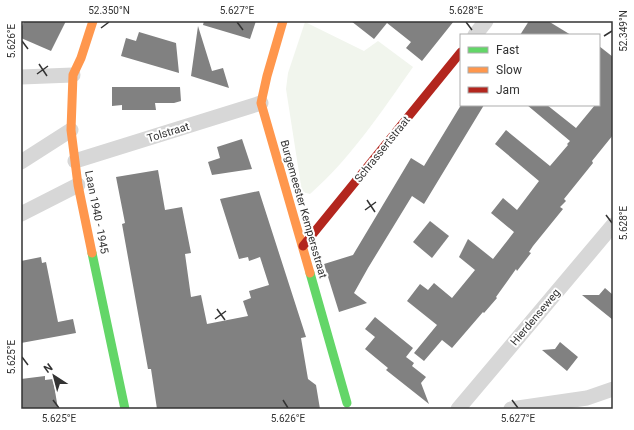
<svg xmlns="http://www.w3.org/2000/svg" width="634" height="430" viewBox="0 0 634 430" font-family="Roboto,sans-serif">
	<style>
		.green { fill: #f1f5ed }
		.building { fill: #818181 }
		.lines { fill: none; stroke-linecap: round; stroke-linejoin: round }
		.street { stroke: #d7d7d7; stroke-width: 15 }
		.fast { stroke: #63d668; stroke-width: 9 }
		.slow { stroke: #ff974d; stroke-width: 9 }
		.jam { stroke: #b3261e; stroke-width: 9 }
		.ticks { fill: none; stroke: #333; stroke-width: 1.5 }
		.labels { text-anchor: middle; stroke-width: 4; stroke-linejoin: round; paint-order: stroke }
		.street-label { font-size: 11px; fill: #333; stroke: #fff }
		.neatline { fill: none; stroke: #333; stroke-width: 1.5 }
		.ticks-label { font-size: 10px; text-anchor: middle; fill: #333 }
	</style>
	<rect width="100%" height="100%" fill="#fff"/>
	<path class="green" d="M305,22L364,51L378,41L413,67C382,111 351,158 310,194L302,192L286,89L288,73Z"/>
	<g class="building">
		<path d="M24,21H66L51,51L21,38V29Z"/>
		<path d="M204,21H256L250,39L203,25Z"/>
		<path d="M351,21H454L422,61L406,48L411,42L387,23L374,39Z"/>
		<path d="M529,21H548L571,35H520Z"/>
		<path d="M198,26L212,71L223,68L229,88L191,76Z"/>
		<path d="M139,32L176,43L179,73L121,56L126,38L136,41Z"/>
		<path d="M599,46L613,57V135L592,161L593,163L564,199L566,201L560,207L563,209L533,246L529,252L531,253L517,271L516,269L496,297L497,298L484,313L483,312L452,348L442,340L424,361L414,353L437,325L407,301L420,284L428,290L434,283L452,298L475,270L459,257L468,239L493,259L514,232L491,213L503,198L517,210L539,181L495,144L506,130L550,166L568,145L567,144L570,141L527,105H547L576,128L595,105H599Z"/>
		<path d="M112,87H180L181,101L174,103H155L156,110H122V105L112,106Z"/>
		<path d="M461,105H484L424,204L412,196L368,268L354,293L367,303L339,312L324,264L353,255L411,158L424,166Z"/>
		<path d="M242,139L252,169L212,175L208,162L220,158L217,147Z"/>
		<path d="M158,170L165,210L182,207L191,253L185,254L191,297L201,295L207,324L248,316L243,301L251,298L249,291L269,285L260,257L249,261L248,257L239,259L220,199L259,191L306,337L301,338L308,379L316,385L320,409H157L151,369H148L122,224L125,223L116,177Z"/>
		<path d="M430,221L449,236L432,258L413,242Z"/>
		<path d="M41,257L42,263L46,262L58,322L73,319L76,333L21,343V261Z"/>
		<path d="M605,288L613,295V320L582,295H599Z"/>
		<path d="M375,317L413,348L406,357L414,363L412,366L426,377L421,383L429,404L386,370L388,368L365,349L375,337L365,329Z"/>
		<path d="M560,342L578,357L567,371L542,350L555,349Z"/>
		<path d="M45,376V380L53,379L58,409H21V379Z"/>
	</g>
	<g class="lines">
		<g class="street">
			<path d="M475,35L486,21"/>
			<path d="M21,77L73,75"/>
			<path d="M75,161L261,103"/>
			<path d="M21,162L71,130"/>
			<path d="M21,214L78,185"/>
			<path d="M458,409L613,225"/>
			<path d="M511,409L587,398L613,389"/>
		</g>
		<g class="fast">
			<path d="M92,253L125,409"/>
			<path d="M310,273L347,403"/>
		</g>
		<g class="slow">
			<path d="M283,21L267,76L261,103L310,273"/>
			<path d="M92,253L78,185L71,130L73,75L81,58L93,21"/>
		</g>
		<path class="jam" d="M303,246L461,52"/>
	</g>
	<path class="ticks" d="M237,22L243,30M466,22L472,30M101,28L109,22M604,36L612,31M22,41L28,49M39,64L47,76M37,74L48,66M367,200L375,212M365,210L376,202M606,215L612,223M217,309L225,320M215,319L226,311M22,357L28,365M53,400L59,408M283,400L288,408M512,400L518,408"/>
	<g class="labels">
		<g class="street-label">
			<text transform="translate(168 132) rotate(-17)" y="4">Tolstraat</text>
			<text transform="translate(382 149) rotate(-51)" y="4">Schrassertstraat</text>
			<text transform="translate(304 209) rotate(74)" y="4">Burgemeester Kempersstraat</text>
			<text transform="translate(97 212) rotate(79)" y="4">Laan 1940 - 1945</text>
			<text transform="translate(535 317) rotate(-50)" y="4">Hierdenseweg</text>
		</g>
	</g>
	<rect width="634" height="430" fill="none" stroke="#ffffff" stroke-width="44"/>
	<rect x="460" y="34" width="140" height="72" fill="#ffffff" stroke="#adadad"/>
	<rect x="468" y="47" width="20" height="6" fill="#63d668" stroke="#adadad"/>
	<text x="496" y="54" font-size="12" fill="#333333">Fast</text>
	<rect x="468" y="67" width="20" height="6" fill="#ff974d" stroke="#adadad"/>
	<text x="496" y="74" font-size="12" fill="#333333">Slow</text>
	<rect x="468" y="87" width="20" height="6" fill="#b3261e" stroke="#adadad"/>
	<text x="496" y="94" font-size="12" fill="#333333">Jam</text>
	<g transform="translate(54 376) rotate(324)" stroke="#ffffff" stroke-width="3" paint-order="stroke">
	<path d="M0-3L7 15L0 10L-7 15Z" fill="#333333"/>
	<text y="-6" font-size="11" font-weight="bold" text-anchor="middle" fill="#333333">N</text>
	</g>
	<rect x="22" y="22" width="590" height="386" class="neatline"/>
	<g class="ticks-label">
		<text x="109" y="14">52.350°N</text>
		<text x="237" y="14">5.627°E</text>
		<text x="466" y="14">5.628°E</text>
		<text transform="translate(623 31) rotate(-90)" y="4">52.349°N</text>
		<text transform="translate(11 41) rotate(-90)" y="4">5.626°E</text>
		<text transform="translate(623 223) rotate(-90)" y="4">5.628°E</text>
		<text transform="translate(11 357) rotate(-90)" y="4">5.625°E</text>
		<text x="59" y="422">5.625°E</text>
		<text x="288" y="422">5.626°E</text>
		<text x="518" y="422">5.627°E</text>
	</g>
</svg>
